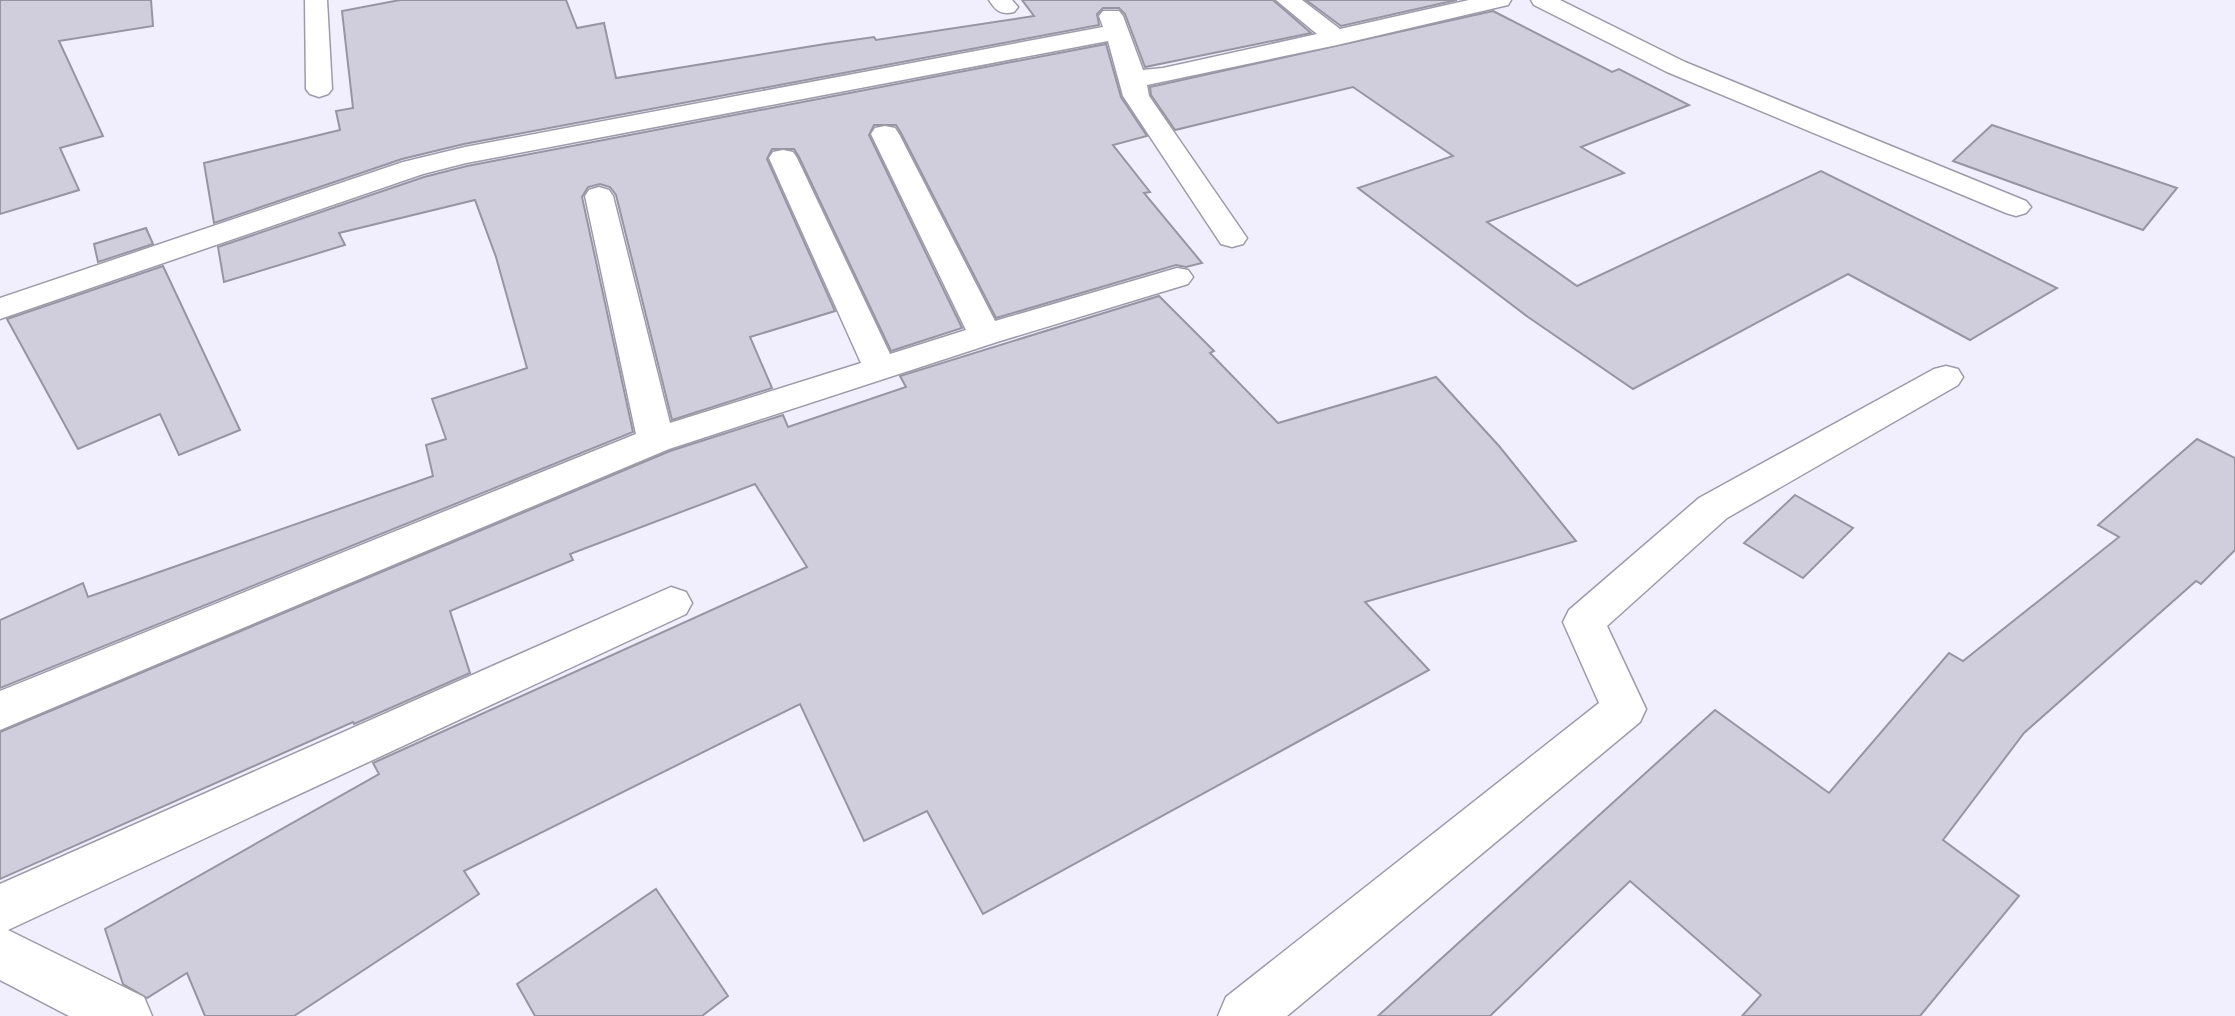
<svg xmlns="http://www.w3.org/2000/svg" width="2235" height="1016" viewBox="0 0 2235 1016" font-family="'Titillium Web',sans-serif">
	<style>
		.building { fill: #d0cedd; stroke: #9795a2; stroke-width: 2 }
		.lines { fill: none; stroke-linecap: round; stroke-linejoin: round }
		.minor-casing { stroke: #9d9ba9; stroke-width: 3 }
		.minor { fill: #fff; fill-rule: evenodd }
	</style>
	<rect width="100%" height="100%" fill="#f1eefe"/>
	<g class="building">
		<path d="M0,0H151L153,26L59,41L103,136L60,148L79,190L0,214Z"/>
		<path d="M400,0H566L577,28L604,23L616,78L825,44L874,37L876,40L1034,16L1022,0H1273L1311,33L1145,67L1125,14L1119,8H1103L1097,14L1099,25L464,144L402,159L214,223L204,163L340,130L336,111L353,108L342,11Z"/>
		<path d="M1306,0H1457L1341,26Z"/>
		<path d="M1493,11L1612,72L1619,69L1689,105L1581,147L1624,173L1487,222L1577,286L1821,171L2057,288L1970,340L1848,274L1633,389L1528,317L1358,188L1453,156L1353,87L1175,130L1151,95L1150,87Z"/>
		<path d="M1106,44L1121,97L1147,136L1113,145L1150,192L1144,193L1202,263L1186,267L1176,265L996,318L901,133L896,125H874L869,135L962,328L891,351L799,157L794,149H772L767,159L835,311L750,337L772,388L672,420L616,195L610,187L600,184L588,187L582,197L633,432L0,688V620L83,583L88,597L433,476L426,445L446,439L432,399L527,368L496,257L475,200L339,233L345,245L224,282L218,247L424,177L467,166Z"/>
		<path d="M1992,125L2177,188L2143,230L1953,161Z"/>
		<path d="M146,228L153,244L98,262L94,244Z"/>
		<path d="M163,266L240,430L179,455L160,414L78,449L7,319Z"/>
		<path d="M1159,296L1214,351L1210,353L1278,423L1436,377L1499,446L1576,541L1365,602L1429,670L983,914L927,811L864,841L800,704L464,871L479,894L294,1016H205L187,973L147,998L123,984L105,929L379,774L373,763L807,567L755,484L570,554L573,560L450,611L470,673L354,724L353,722L0,879V732L670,451L783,415L788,427L906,387L900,376Z"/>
		<path d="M2197,439L2235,458V550L2201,584L2196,581L2024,733L1943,840L2019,896L1920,1016H1742L1761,995L1630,881L1490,1016H1378L1715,710L1829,793L1949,653L1963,661L2119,537L2098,525Z"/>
		<path d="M1795,495L1853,528L1803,578L1744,543Z"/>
		<path d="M656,889L728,996L702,1016H535L517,984Z"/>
	</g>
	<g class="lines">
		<defs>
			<g id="minor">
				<path d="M305,0H327L332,89L328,94L319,97L310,94L306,89Z"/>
				<path d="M989,0H1012L1018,7L1014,12C1001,15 996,11 989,0Z"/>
				<path d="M1276,0H1302L1340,29L1469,0H1511L1508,5L1337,45L1147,85L1149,96L1247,238L1243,244L1232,247L1221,244L1123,96L1108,41L466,163L423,174L0,319V298L403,162L465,147L1103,27L1099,16L1103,11H1119L1123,16L1143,70L1163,68L1317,34Z"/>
				<path d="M1531,0H1560L1685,62L2026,201L2031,207L2026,213L2016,216L2006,213L1667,72L1534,5Z"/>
				<path d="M885,126L895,128L899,134L995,321L1177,268L1188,270L1193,277L1188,284L997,342L669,449L0,730V691L636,434L585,196L589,190L599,187L609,190L613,196L670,423L861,363L769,158L773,152L783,150L793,152L797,158L890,354L966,330L871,134L875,128Z"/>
				<path d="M1946,366L1958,369L1963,377L1958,385L1727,518L1607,626L1646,709L1640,722L1287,1016H1218L1226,997L1599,703L1563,622L1569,610L1699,498L1934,369Z"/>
				<path d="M671,587L686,592L692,603L686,614L8,930L144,997L152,1016H69L0,980V884Z"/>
			</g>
		</defs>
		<use href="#minor" class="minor-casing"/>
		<use href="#minor" class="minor"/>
	</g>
</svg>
